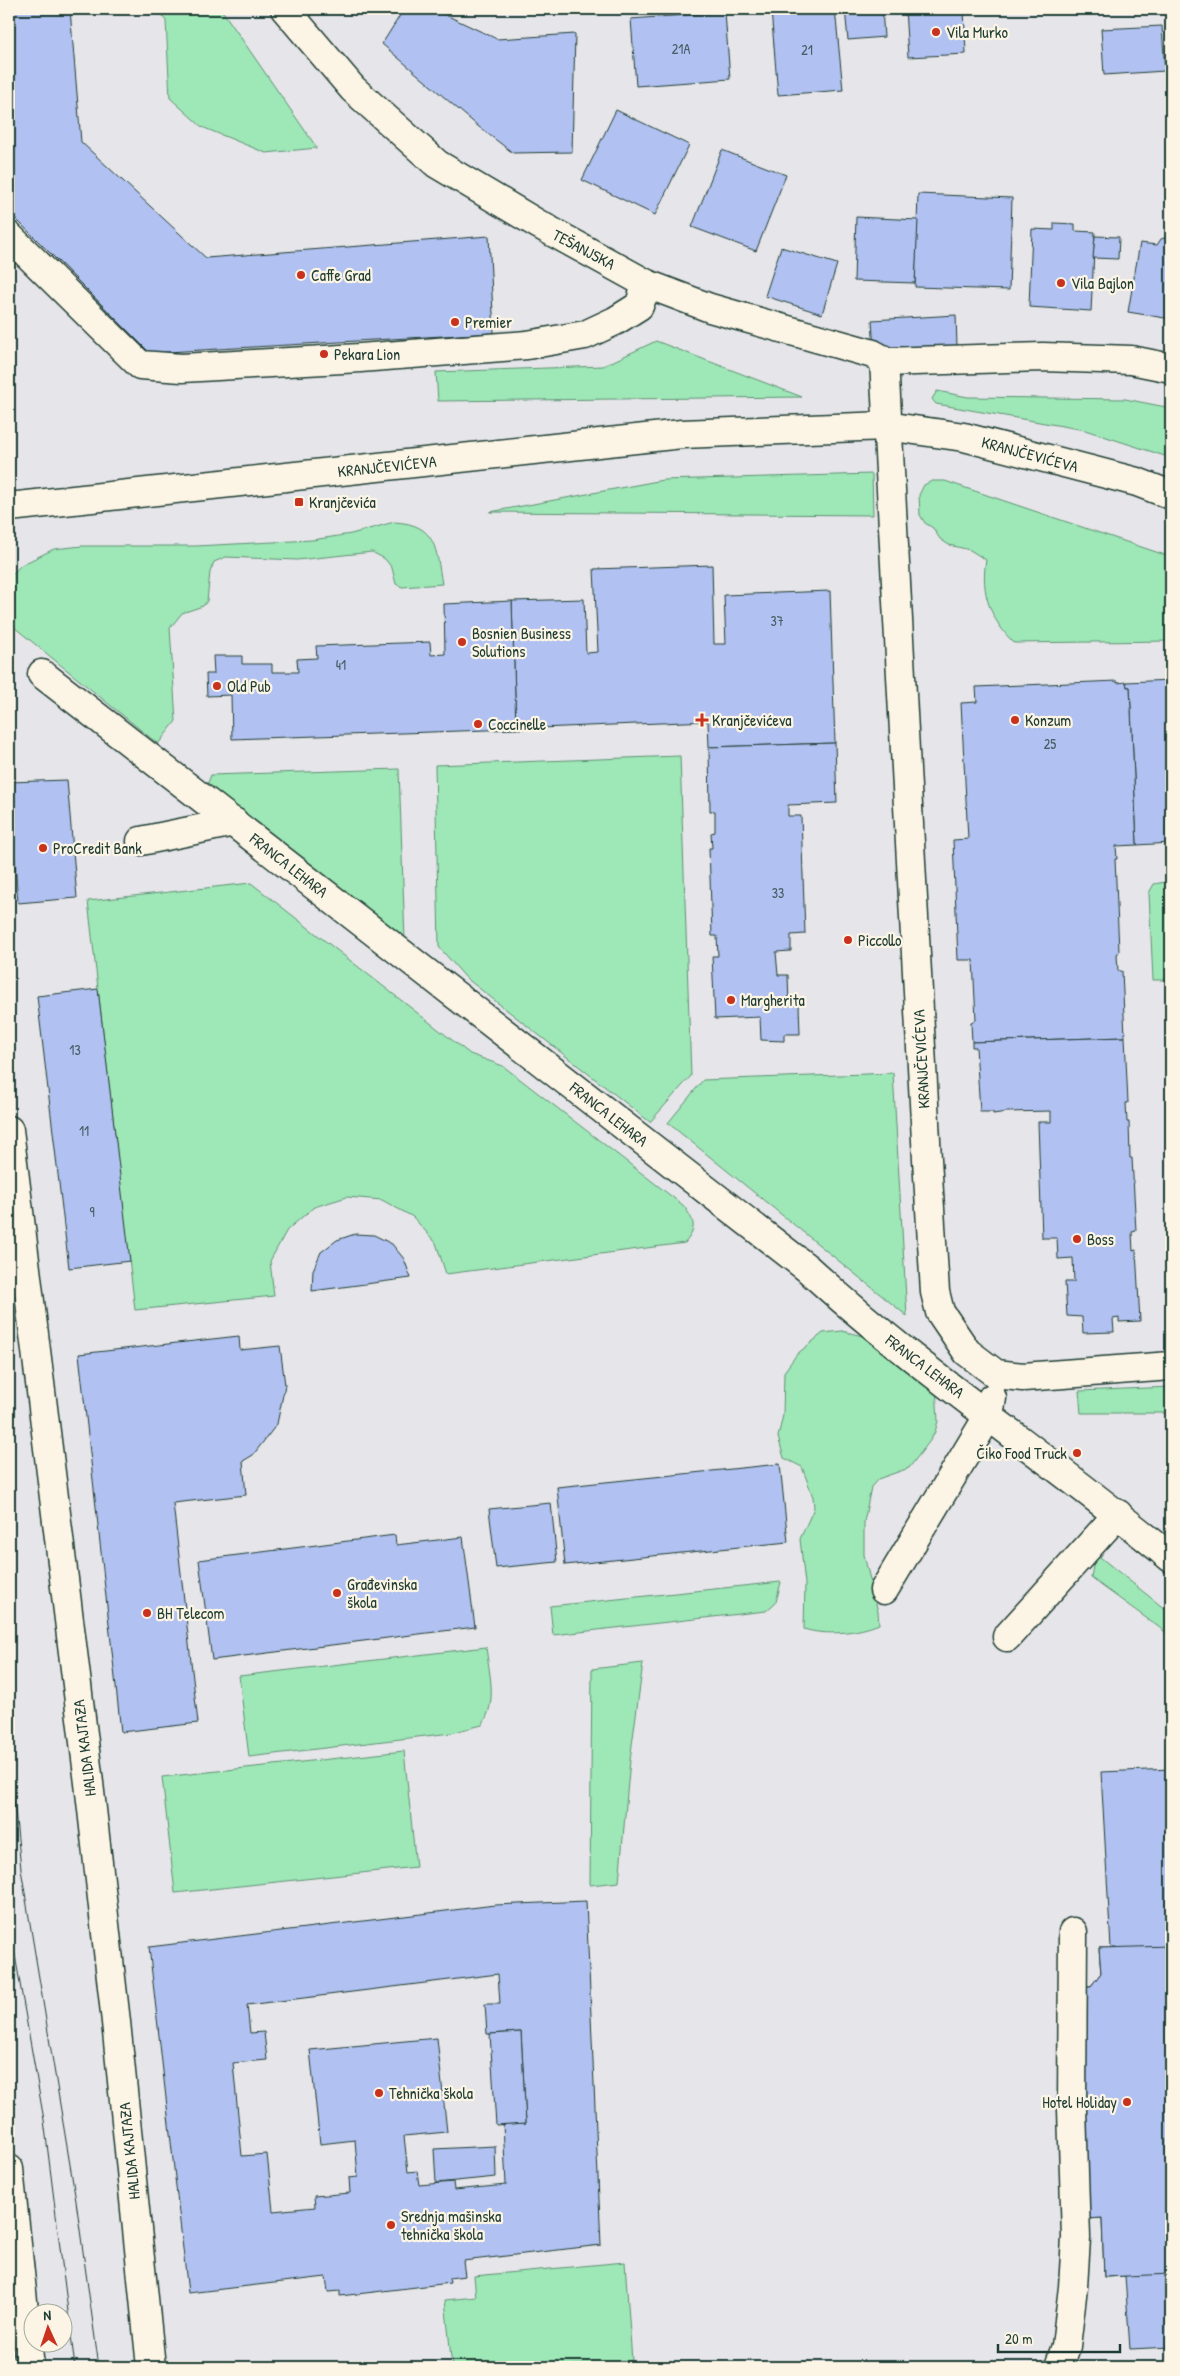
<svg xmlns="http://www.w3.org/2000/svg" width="1180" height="2376" viewBox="0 0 1180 2376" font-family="'Patrick Hand',sans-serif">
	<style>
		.green { fill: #9ee7b6; stroke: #5e9275 }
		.building { fill: #b1c1f1; stroke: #1f3d34; fill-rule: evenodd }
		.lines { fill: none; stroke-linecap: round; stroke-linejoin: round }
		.minor-casing { stroke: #1f3d34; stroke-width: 31 }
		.major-casing { stroke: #1f3d34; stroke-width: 31 }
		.minor { stroke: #fcf5e5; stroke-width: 28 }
		.major { stroke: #fcf5e5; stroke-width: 28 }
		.tram { stroke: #1f3d34; stroke-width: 1 }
		.poi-dot { fill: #c8321e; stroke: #fcf5e5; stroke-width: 2 }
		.labels { text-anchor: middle; stroke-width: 4.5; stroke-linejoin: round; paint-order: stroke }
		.number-label { font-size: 14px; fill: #445e63 }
		.poi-label { font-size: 16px; fill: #1f3d34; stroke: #fcf5e5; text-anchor: start }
		.street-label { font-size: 16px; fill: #1f3d34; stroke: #fcf5e5 }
	</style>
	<rect width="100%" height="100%" fill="#e6e5e9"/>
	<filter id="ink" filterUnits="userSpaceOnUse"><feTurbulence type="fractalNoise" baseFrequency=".02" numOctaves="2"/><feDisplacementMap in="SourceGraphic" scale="10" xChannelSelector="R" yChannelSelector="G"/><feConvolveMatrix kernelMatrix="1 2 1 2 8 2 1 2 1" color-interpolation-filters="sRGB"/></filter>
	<g filter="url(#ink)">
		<g class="green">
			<path d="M157,9H221L317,148L266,153L202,127L170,98L166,21Z"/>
			<path d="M656,341L802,397L438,401L436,372L603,366Z"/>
			<path d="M937,391L968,397L1125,399L1171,408V458L1085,430L936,404L932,399Z"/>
			<path d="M872,474L873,515L490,512L663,480Z"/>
			<path d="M932,481H945L1171,557V641L1014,643C991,620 980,593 986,560L970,550L949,545L940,539L933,528L925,523L920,515L919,495L924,485Z"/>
			<path d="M394,522C437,524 436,549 442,584L402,587L396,584L392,568L385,559L372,552L297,560L226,557L214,562L210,572L207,601L203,606L182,613L170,628L176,721L158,744L9,623V578L21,565L54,549L82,546H196L312,540L351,534Z"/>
			<path d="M680,756L691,1076L650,1122L466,978L439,947L435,765Z"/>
			<path d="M399,769L405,941L206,788L211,775Z"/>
			<path d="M1171,881V980H1153L1149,893L1154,884Z"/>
			<path d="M251,883L470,1054L503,1066L684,1206C695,1222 697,1228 685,1243L446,1274L436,1243L413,1217L382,1200L347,1197L314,1207L287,1230L270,1261L274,1296L135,1310L88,901Z"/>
			<path d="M893,1073L907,1316L668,1123L703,1080Z"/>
			<path d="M842,1331L875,1339L936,1387L938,1421L935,1432L929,1442L909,1468L878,1479L871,1487L864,1522V1555L878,1612L879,1624C858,1633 825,1636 804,1629L805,1584L800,1539L814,1508L813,1497L802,1467L784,1458L778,1437L783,1415L784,1372L797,1354L823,1333Z"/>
			<path d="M1171,1387V1413H1081L1079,1391Z"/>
			<path d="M1095,1553L1171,1614V1636L1091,1578Z"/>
			<path d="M781,1582L776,1602L766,1611L553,1635L550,1606Z"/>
			<path d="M486,1647C489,1673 498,1702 482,1725L451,1733L249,1757L239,1676Z"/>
			<path d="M643,1663L630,1760L619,1882L590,1885L592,1669Z"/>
			<path d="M404,1751L416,1867L175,1893L162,1777Z"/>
			<path d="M625,2262L632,2361L552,2367H452L445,2300L476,2297L474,2276Z"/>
		</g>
		<g class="building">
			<path d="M9,9H70L81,142L206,258L489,236L494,333L150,353L9,212Z"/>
			<path d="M404,9H433L497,39L575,34L572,152L513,153L479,127L382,44Z"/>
			<path d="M785,9H835L843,90L778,95L771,10Z"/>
			<path d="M845,9H882L884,37L848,40Z"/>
			<path d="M905,9H964L966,54L908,57Z"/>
			<path d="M725,12L730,79L636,86L631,19Z"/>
			<path d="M1162,26L1165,71L1104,75L1101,29Z"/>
			<path d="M616,110L689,145L655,215L582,180Z"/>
			<path d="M722,150L786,175L756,251L692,227Z"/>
			<path d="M918,194L1012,198L1009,290L915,287Z"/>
			<path d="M856,217L918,220L915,283L854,281Z"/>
			<path d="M1054,223L1075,224V231L1095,232L1091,311L1029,307L1032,229L1054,230Z"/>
			<path d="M1095,236L1119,237L1118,259L1093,258Z"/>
			<path d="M1167,237H1171V319L1128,312L1140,243L1157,245L1161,239Z"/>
			<path d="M781,247L837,264L822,314L765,296Z"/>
			<path d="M956,315L957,347L874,351L872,320Z"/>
			<path d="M712,565L714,644H726L724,595L830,591L835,743L709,747L708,721L516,729L512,601L584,599L586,653L598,652L594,569Z"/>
			<path d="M512,601L516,729L232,739L231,695L207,696L206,674H214L213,656H242V664H272V672H298L297,659L317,658L316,646L430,642L431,655L445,654L444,604Z"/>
			<path d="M1171,680V843L1137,845L1130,687H1127L1126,682Z"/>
			<path d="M1117,681V683L1126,682L1127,687H1130L1137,845L1116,846L1117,859H1115L1119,951L1117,955L1118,971H1122L1125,1037L972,1042L971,1022L976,1020L973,960H958L953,840L968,839L961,703L977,702L976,687Z"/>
			<path d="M835,743L837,803L788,805V816H801L805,934L791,935V951L776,952L778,975H788L789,1005L799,1004L800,1034H784V1041L761,1040L760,1017L715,1019L712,956H718L717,936H712L709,848H712L711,833L715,832V811H710L709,747Z"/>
			<path d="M67,780L77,898L18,903L9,782Z"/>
			<path d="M98,989L130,1261L69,1268L37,996Z"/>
			<path d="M1125,1037L1128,1103H1126L1127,1122H1129L1130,1158H1132L1136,1231L1132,1232L1133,1251L1136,1250L1140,1321L1119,1322V1318L1113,1319L1114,1332L1083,1333L1082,1317L1067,1316L1065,1282H1074L1073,1258L1058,1259L1057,1238H1042L1038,1122H1051V1111L1007,1112L993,1114V1112H980L976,1047H972V1042Z"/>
			<path d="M355,1234L374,1235L392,1244L404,1259L411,1278L312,1291L313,1270L321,1252L337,1240Z"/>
			<path d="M239,1336L240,1350L280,1346L285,1385L277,1424L253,1455L243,1461L246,1495L173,1503L198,1723L121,1732L79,1354Z"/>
			<path d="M780,1464L788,1542L565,1565L557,1487Z"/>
			<path d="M551,1503L557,1562L496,1568L489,1509Z"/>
			<path d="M395,1535L396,1545L463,1537L475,1627L212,1660L199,1560Z"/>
			<path d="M1171,1769V2347L1130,2349L1125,2276L1104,2277L1102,2218L1087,2219L1077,1986H1091L1101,1973L1099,1948H1111L1101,1772Z"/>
			<path d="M586,1901L601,2245L463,2261L465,2276L449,2278L450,2283L340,2296V2291L328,2292L326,2277L188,2293L149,1947L495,1905ZM498,1974L500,2004H485L487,2034L521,2032L526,2123L503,2124L506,2185L454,2190L453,2182L419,2185L417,2171L408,2172L404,2136L447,2132L437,2038L310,2050L320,2144L355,2140L358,2177L349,2178L350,2193L314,2196L315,2207L273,2211L267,2154L242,2156L233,2063L267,2060L264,2032L250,2033L247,2005Z"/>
			<path d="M1171,1946V2274L1104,2277L1102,2218L1087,2219L1077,1986H1091L1101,1973L1099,1948Z"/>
			<path d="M521,2032L526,2123L496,2125L490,2034Z"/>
			<path d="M495,2146L496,2177L436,2183L434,2149Z"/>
		</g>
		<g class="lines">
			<defs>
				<g id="minor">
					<path d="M285,9L353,89L437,164L538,224L647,284L676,295L710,308L873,354L884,360L927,1159L935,1292L940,1312L967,1352L996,1374L1023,1377L1171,1366"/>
					<path d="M9,236L140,365L182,368L360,358L527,345L585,335L615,321L639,306L647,284"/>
					<path d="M884,362L1043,357L1131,360L1171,368"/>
					<path d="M9,507L682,434L886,426L964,437L1137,482L1171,495"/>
					<path d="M42,674L807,1268C921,1373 1052,1459 1171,1558"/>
					<path d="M141,841L234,822"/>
					<path d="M884,1590L989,1415L992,1398"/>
					<path d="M1007,1637L1118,1514"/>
					<path d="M1059,2367L1066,2346L1073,2287L1076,2238L1072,2109L1073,1932"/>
				</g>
				<g id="major">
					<path d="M9,1130L89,1783L116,2022L151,2367"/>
					<path d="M9,2169L30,2367"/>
				</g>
			</defs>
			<use href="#minor" class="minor-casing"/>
			<use href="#major" class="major-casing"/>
			<use href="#minor" class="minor"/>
			<use href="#major" class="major"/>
			<g class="tram">
				<path d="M9,1750L21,1869L76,2201L99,2367"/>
				<path d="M9,1921L44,2120L75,2367"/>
			</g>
		</g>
	</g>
	<g class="poi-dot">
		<circle cx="936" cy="32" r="5"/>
		<circle cx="301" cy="275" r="5"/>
		<circle cx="1061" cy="283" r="5"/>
		<circle cx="455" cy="322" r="5"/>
		<circle cx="324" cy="354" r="5"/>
		<rect x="294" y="497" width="10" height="10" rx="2.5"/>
		<circle cx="462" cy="642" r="5"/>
		<circle cx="217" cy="686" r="5"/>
		<path d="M699.5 712.5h5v5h5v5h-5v5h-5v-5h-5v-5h5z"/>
		<circle cx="1015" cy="720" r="5"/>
		<circle cx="478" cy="724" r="5"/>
		<circle cx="43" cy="848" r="5"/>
		<circle cx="848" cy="940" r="5"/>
		<circle cx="731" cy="1000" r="5"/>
		<circle cx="1077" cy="1239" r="5"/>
		<circle cx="1077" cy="1453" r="5"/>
		<circle cx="337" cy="1593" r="5"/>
		<circle cx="147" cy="1613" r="5"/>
		<circle cx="379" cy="2093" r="5"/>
		<circle cx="1127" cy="2102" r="5"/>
		<circle cx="391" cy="2225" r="5"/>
	</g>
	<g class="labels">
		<g class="number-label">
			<text x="681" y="54">21A</text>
			<text x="807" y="55">21</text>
			<text x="777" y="626">37</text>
			<text x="341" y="670">41</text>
			<text x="1050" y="749">25</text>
			<text x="778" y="898">33</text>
			<text x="75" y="1055">13</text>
			<text x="84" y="1136">11</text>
			<text x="92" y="1217">9</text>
		</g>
		<g class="poi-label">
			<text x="946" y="38">Vila Murko</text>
			<text x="311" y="281">Caffe Grad</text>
			<text x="1071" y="289">Vila Bajlon</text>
			<text x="465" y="328">Premier</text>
			<text x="334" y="360">Pekara Lion</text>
			<text x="309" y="508">Kranjčevića</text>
			<text x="472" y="639">Bosnien Business<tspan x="472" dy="18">Solutions</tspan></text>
			<text x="227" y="692">Old Pub</text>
			<text x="712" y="726">Kranjčevićeva</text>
			<text x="1025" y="726">Konzum</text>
			<text x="488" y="730">Coccinelle</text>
			<text x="53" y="854">ProCredit Bank</text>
			<text x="858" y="946">Piccollo</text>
			<text x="741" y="1006">Margherita</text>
			<text x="1087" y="1245">Boss</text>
			<text x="1067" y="1459" text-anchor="end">Čiko Food Truck</text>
			<text x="347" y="1590">Građevinska<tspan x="347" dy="18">škola</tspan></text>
			<text x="157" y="1619">BH Telecom</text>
			<text x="389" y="2099">Tehnička škola</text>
			<text x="1117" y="2108" text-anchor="end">Hotel Holiday</text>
			<text x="401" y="2222">Srednja mašinska<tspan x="401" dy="18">tehnička škola</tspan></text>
		</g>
		<g class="street-label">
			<text transform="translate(584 249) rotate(28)" y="6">TEŠANJSKA</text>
			<text transform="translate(1030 454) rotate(15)" y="6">KRANJČEVIĆEVA</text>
			<text transform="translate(387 466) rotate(-6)" y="6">KRANJČEVIĆEVA</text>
			<text transform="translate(289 865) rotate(38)" y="6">FRANCA LEHARA</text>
			<text transform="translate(921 1059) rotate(-93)" y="6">KRANJČEVIĆEVA</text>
			<text transform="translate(609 1114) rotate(38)" y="6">FRANCA LEHARA</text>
			<text transform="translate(925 1366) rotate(37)" y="6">FRANCA LEHARA</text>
			<text transform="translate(84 1748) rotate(-97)" y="6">HALIDA KAJTAZA</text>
			<text transform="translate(129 2151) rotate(-96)" y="6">HALIDA KAJTAZA</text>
		</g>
	</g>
	<rect width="1180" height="2376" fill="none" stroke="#fcf5e5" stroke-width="30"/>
	<rect x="15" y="15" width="1150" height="2346" fill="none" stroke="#1f3d34" stroke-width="2" filter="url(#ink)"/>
	<g transform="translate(48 2328) rotate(357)"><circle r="24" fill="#fcf5e5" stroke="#a4ab9e"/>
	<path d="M0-4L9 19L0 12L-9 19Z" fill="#c8321e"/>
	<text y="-8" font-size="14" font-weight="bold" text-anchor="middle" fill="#1f3d34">N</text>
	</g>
	<path d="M998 2344v8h122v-8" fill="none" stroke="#1f3d34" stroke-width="2.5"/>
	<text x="1005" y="2344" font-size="15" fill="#1f3d34" stroke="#fcf5e5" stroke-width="4" paint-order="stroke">20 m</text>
</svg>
